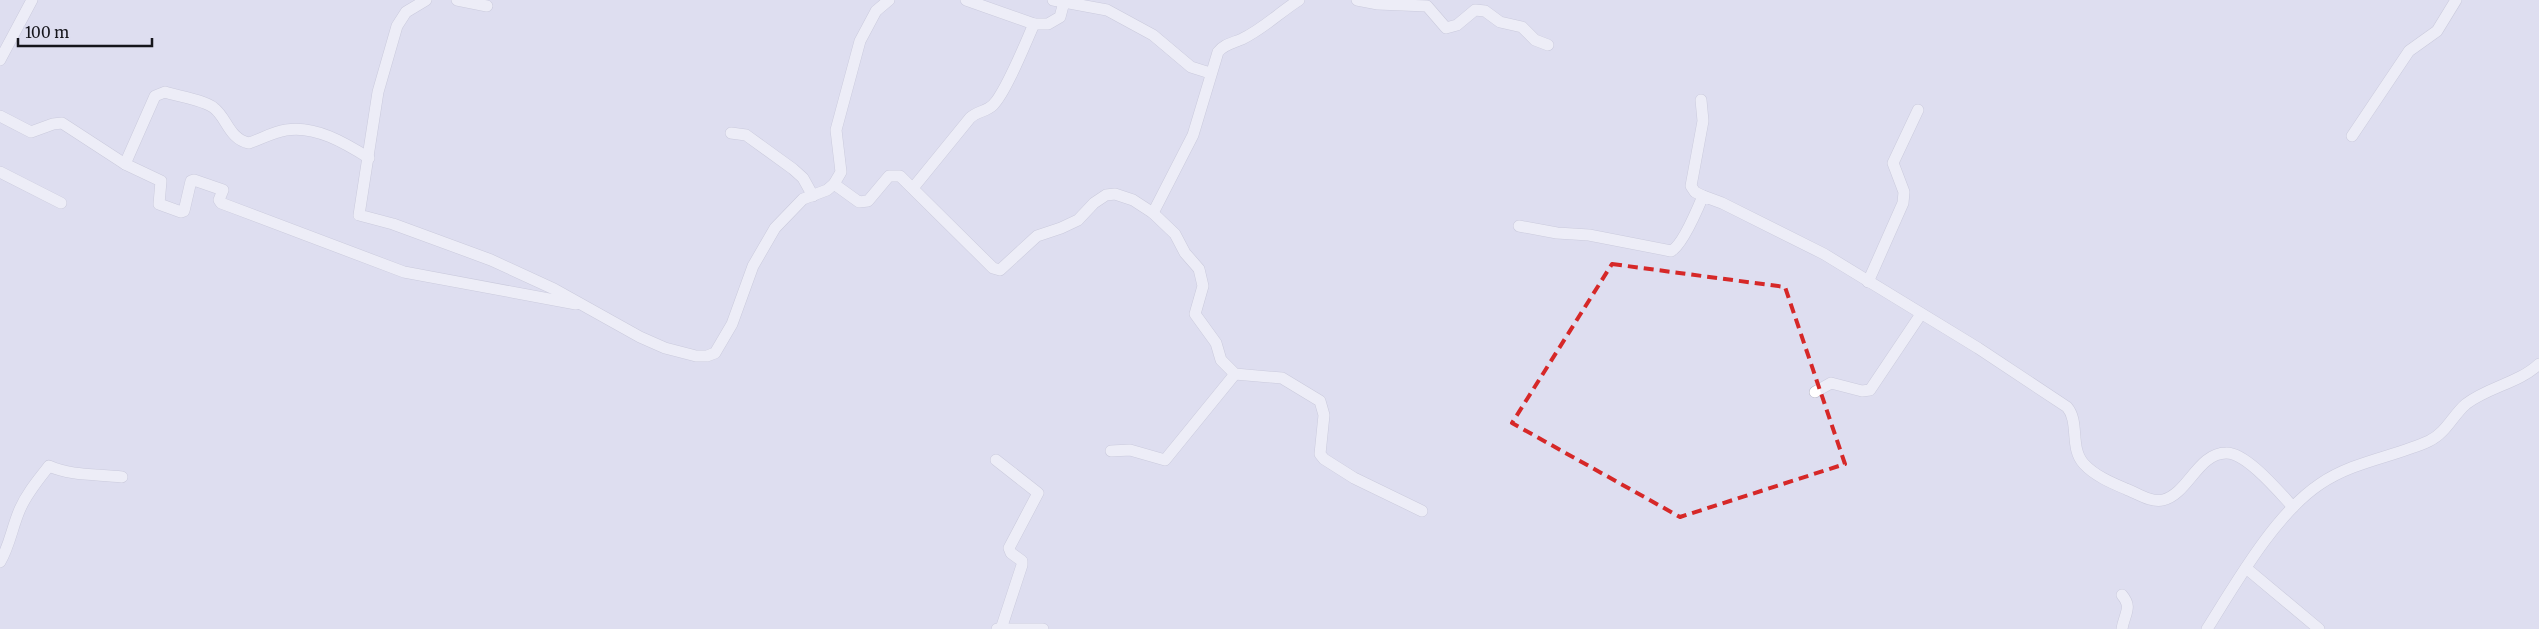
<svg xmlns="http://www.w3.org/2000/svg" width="2539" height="629" viewBox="0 0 2539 629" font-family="Merriweather,serif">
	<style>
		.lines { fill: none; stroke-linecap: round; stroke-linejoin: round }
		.minor-casing { stroke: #b3b3c5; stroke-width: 12 }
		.minor { stroke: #fff; stroke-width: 11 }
		.marked { fill: none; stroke: #d62828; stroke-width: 4; stroke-dasharray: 10 6; stroke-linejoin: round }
	</style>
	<rect width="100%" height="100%" fill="#dedef0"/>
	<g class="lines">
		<defs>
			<g id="minor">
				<path d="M426,0L406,12L397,26L378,92L359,215L393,224L491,260L554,289L640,337L665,348L696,356H707L715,353L732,324L753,266L775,228L803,199L827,190L834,184L841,172L836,130L860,41L876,11L889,0"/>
				<path d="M457,0L487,6"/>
				<path d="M966,0L1034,24"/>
				<path d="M1357,0L1378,4L1427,6L1446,28L1457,25L1475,10L1485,11L1500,22L1522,27L1535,40L1548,45"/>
				<path d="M1064,2L1107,10L1153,35L1191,67L1210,73"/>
				<path d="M0,60L32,0"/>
				<path d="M1701,100L1703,121L1691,186L1695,192L1703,196"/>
				<path d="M0,116L31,132L53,124L62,123L125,164L161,181L159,204L181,212L184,211L191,181L194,180L223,190L219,200L221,203L404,272L576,304"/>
				<path d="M731,133L746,135L793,169L803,178L813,196"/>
				<path d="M2352,136L2409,51L2437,31L2456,0"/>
				<path d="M125,164L155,96L165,92C177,96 205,100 214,108C227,118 229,139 249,143C261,139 273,132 286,130C315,125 345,143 369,158"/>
				<path d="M0,172L61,203"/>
				<path d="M834,184L859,202L868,201L889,176H900L993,268L1000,270L1037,236L1061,228L1078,220L1094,203L1106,195L1115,194L1133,200L1153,213L1175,234L1185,253L1199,269L1203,286L1195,314L1216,343L1221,360L1235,374L1282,378L1320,401L1324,415L1320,454L1324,459L1354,478L1422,511"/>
				<path d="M913,188L970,118C977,111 986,112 993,105C1006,92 1025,44 1034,24H1048L1060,17L1064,2L1053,0"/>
				<path d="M1153,213L1193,135L1218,52C1224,44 1233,43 1242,39C1263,29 1280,12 1299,0"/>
				<path d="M1519,226L1557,233L1589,235L1671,251C1682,246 1698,208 1703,196L1722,203L1824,254L1978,348L2067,407C2080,422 2069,448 2084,464C2095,476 2112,483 2126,489C2137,493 2151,503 2163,500C2188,494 2198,453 2226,453C2246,452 2280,493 2293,507"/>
				<path d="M1868,282L1903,203L1904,192L1893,163L1918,110"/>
				<path d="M1815,392L1831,383L1862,391L1870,390L1921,314"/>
				<path d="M1111,451L1130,450L1165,460L1235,374"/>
				<path d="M996,460L1038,493L1009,548L1011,553L1022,561V565L1001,629"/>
				<path d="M0,562C10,545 12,527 20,509C27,493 38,480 49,466C71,476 98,474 122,477"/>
				<path d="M2246,568L2319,629"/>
				<path d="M997,629H1043"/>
				<path d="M2122,629C2124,614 2133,608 2122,595"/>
				<path d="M2207,629C2236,583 2275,514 2320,484C2354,461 2394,457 2429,441C2446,433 2453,415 2466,404C2488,387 2519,383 2539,364"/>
			</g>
		</defs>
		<use href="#minor" class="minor-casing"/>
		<use href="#minor" class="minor"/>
	</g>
	<path d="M0 0H2539V629H0ZM1612,264L1785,287L1845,464L1680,517L1512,423Z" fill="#dedef0" fill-opacity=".55" fill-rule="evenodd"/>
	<path class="marked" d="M1612,264L1785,287L1845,464L1680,517L1512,423Z"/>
	<path d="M18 38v8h134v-8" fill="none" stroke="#15151b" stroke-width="2.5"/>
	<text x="25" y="38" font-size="15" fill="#15151b" stroke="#dedef0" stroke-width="4" paint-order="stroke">100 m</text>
</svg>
